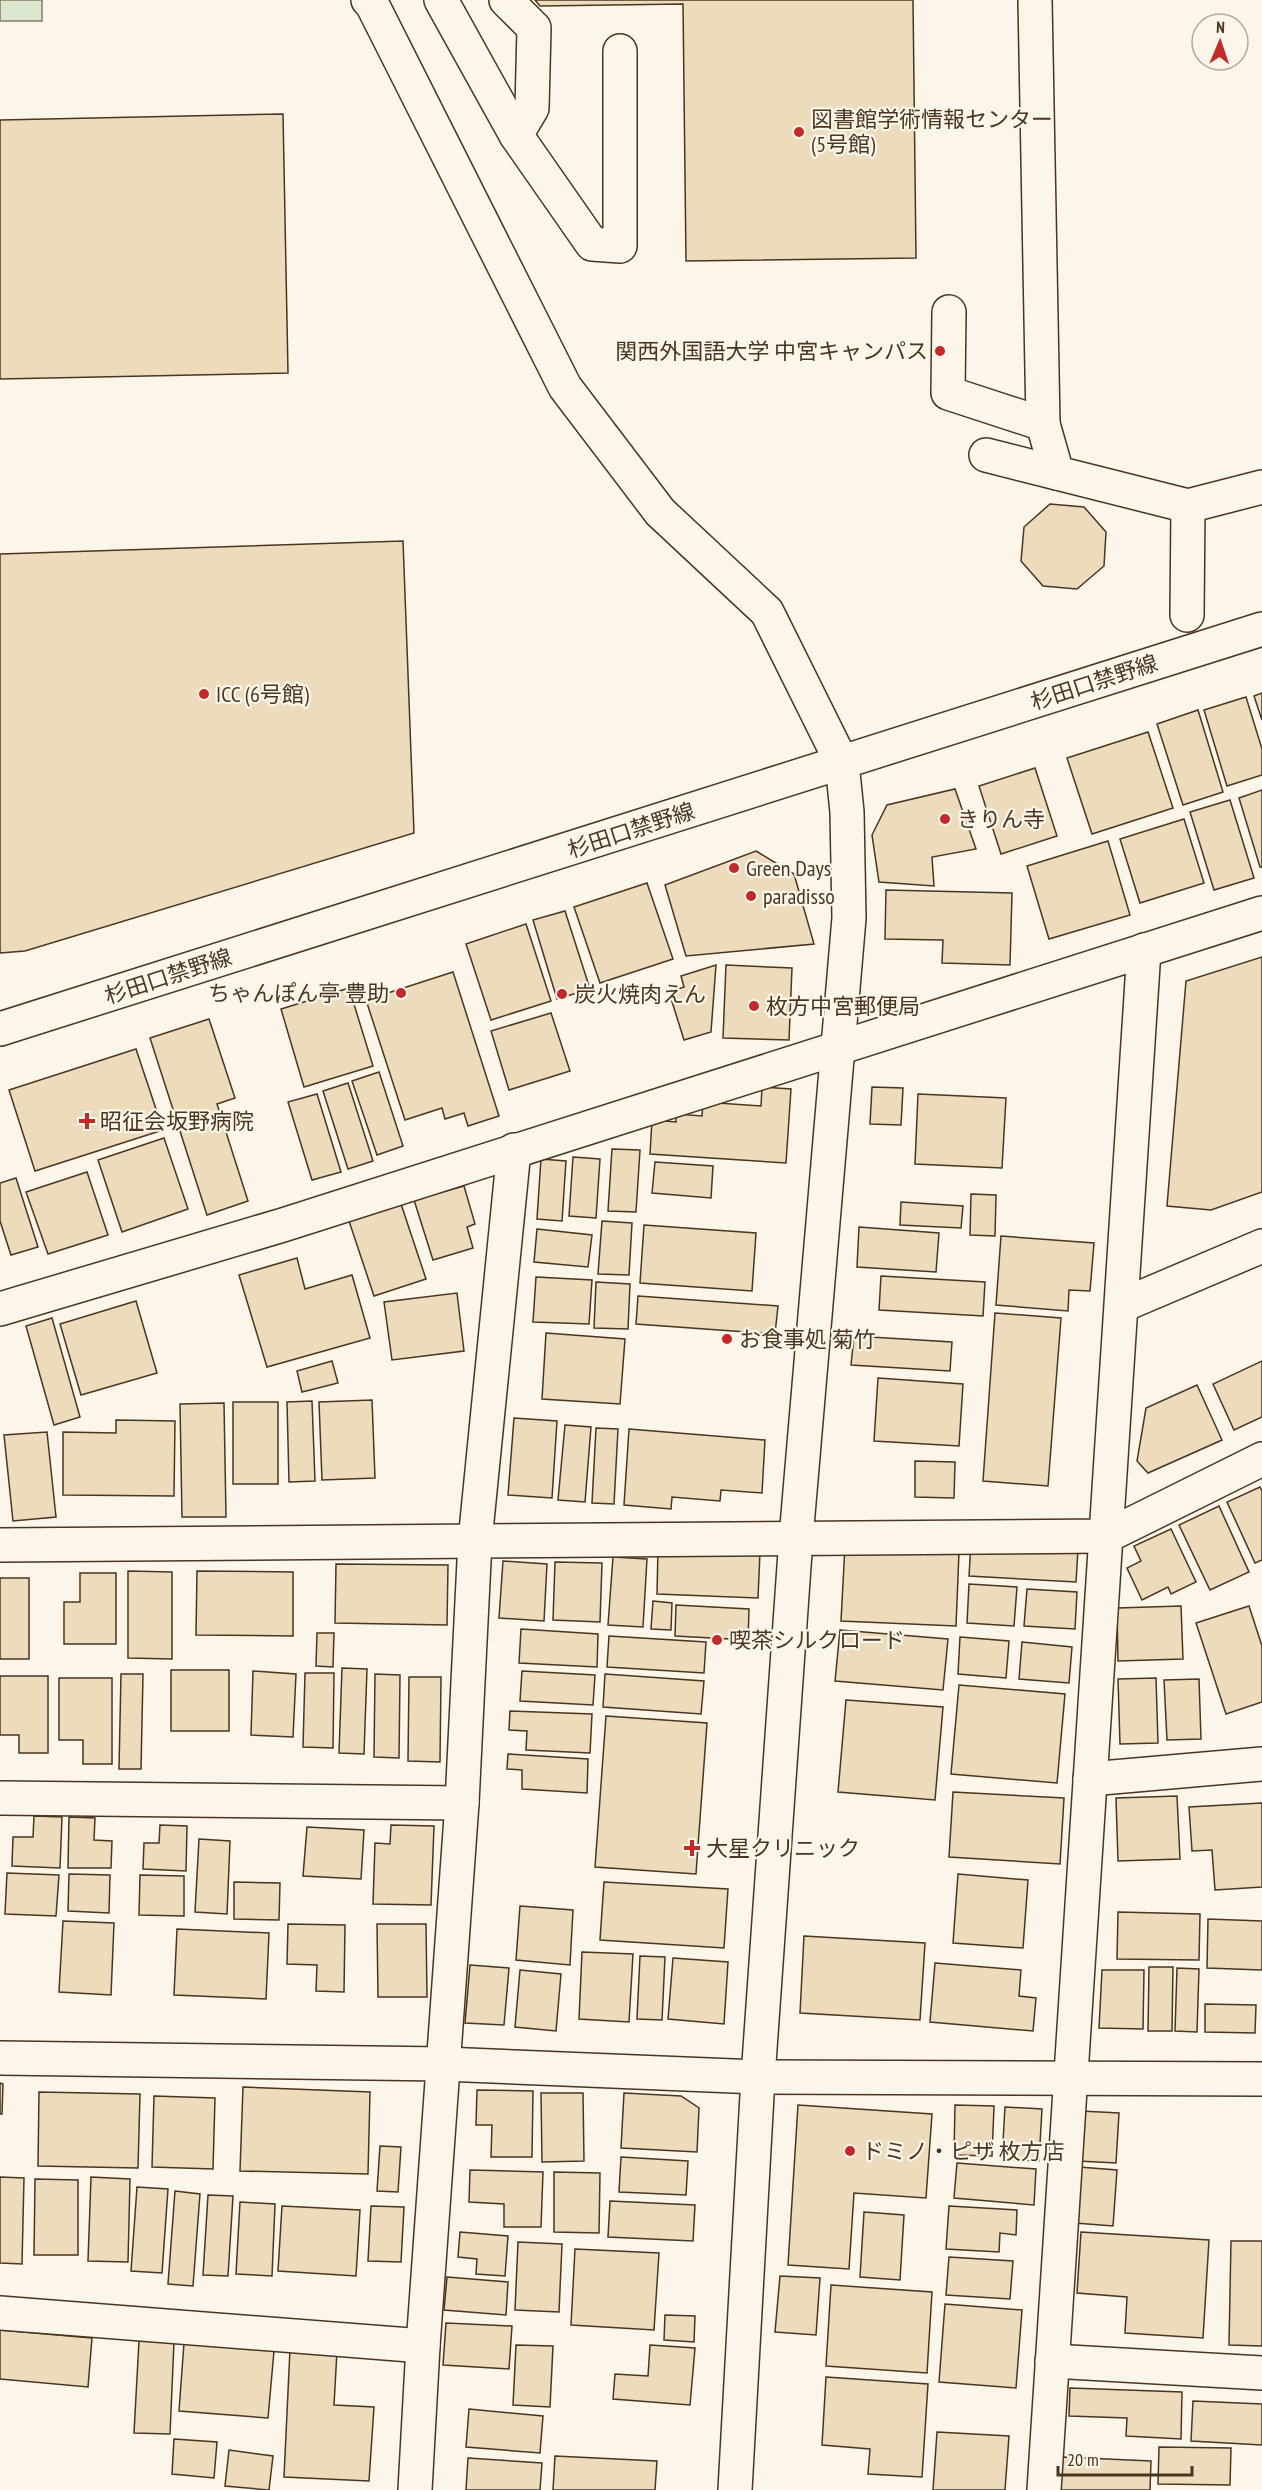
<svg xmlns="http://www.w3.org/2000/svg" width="1262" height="2490" viewBox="0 0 1262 2490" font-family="'PT Sans Narrow','Noto Sans JP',sans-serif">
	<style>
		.green { fill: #dce7d0; stroke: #887966; stroke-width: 1.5 }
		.building { fill: #ecdcbc; stroke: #4a3520; stroke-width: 1.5 }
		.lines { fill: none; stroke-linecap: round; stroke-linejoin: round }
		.minor-casing { stroke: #4a3520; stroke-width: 36 }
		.major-casing { stroke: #4a3520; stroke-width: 36 }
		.minor { stroke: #fbf6e9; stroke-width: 33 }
		.major { stroke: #fbf6e9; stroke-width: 33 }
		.poi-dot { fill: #c62828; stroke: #fbf6e9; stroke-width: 2 }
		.labels { text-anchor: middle; stroke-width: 4.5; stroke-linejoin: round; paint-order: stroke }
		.poi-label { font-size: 22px; fill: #4a3520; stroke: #fbf6e9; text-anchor: start }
		.street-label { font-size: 22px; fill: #4a3520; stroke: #fbf6e9 }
	</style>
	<rect width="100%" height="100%" fill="#fbf6e9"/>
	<rect class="green" x="0" y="0" width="42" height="21"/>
	<g class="building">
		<path d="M535,0H913L916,258L686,261L683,4L540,6Z"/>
		<path d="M283,114L288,373L0,379V120Z"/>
		<path d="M1050,504L1084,507L1106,532L1104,566L1077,589L1043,586L1021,561L1024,527Z"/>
		<path d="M403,541L414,833L25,951L0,953V554Z"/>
		<path d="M1262,693V720L1254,696Z"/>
		<path d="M1246,697L1262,749V775L1227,786L1204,710Z"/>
		<path d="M1198,710L1223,792L1183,805L1157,724Z"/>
		<path d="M1148,732L1173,808L1092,834L1067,758Z"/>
		<path d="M1035,768L1057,836L1001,854L979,786Z"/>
		<path d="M955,789L976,849L932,857L934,886L879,882L872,835L887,805Z"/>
		<path d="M1262,790V867H1260L1239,798Z"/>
		<path d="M1230,800L1254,878L1214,890L1190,812Z"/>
		<path d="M1184,819L1204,883L1140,903L1120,839Z"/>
		<path d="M1108,841L1130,915L1049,939L1027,866Z"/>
		<path d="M756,851L794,874L814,944L686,956L665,885Z"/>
		<path d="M647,883L673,959L600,983L574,907Z"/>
		<path d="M886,890L1012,893L1010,965L942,963L943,940L885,939Z"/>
		<path d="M565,911L590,989L557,999L533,920Z"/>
		<path d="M526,924L551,1001L491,1020L466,944Z"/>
		<path d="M1262,957V1192L1211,1210L1167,1206L1186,981Z"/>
		<path d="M716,965L711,1032L684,1040L669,992L684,987L681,976Z"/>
		<path d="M726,965L792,968L789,1040L723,1038Z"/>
		<path d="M453,972L499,1116L468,1126L464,1113L445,1119L442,1108L405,1120L366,1000Z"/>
		<path d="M349,988L373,1066L304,1087L281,1009Z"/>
		<path d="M551,1013L570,1071L509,1090L491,1031Z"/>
		<path d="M209,1019L235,1098L217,1104L248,1201L207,1215L150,1038Z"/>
		<path d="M136,1049L163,1130L35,1171L9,1090Z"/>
		<path d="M379,1072L403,1146L377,1155L352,1081Z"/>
		<path d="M348,1083L373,1161L348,1169L323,1091Z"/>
		<path d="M762,1087L791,1089L786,1163L650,1154L652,1120L676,1122V1114L702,1116L703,1102L761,1106Z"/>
		<path d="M872,1087L903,1088L901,1125L870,1124Z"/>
		<path d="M317,1094L341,1172L312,1180L288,1102Z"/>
		<path d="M918,1094L1006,1098L1002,1168L915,1164Z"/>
		<path d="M164,1138L188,1209L122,1232L98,1160Z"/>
		<path d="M612,1149L640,1150L636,1212L608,1211Z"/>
		<path d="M573,1157L600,1159L596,1218L569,1216Z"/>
		<path d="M541,1159L566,1161L562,1221L537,1219Z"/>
		<path d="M655,1162L713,1166L711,1198L652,1193Z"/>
		<path d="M87,1172L108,1235L48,1254L26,1192Z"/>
		<path d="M16,1178L38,1247L11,1255L0,1221V1183Z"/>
		<path d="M464,1186L475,1224L467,1227L473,1248L433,1260L414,1200Z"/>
		<path d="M971,1194L996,1195L995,1236L970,1235Z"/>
		<path d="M400,1201L426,1279L374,1296L348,1218Z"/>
		<path d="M901,1202L963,1206L961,1228L900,1225Z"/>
		<path d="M602,1221L632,1223L629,1275L598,1274Z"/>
		<path d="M644,1225L756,1233L752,1291L640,1283Z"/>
		<path d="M859,1227L939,1233L936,1272L857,1267Z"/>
		<path d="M537,1229L592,1235L588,1267L534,1262Z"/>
		<path d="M1001,1236L1094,1243L1090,1291L1069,1290L1068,1311L996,1305Z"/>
		<path d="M297,1258L305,1289L352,1275L370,1338L267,1367L239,1275Z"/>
		<path d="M881,1276L985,1282L983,1316L879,1310Z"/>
		<path d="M536,1277L592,1280L589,1324L533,1322Z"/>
		<path d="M596,1282L630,1284L628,1329L594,1328Z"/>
		<path d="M457,1293L464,1351L392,1360L384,1302Z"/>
		<path d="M638,1296L778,1306L775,1334L636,1324Z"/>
		<path d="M136,1301L157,1373L81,1395L60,1324Z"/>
		<path d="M995,1313L1061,1318L1048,1486L983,1481Z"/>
		<path d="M52,1318L80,1417L54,1425L26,1326Z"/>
		<path d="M546,1333L625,1339L620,1404L542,1399Z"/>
		<path d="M854,1336L952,1342L950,1371L851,1365Z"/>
		<path d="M332,1361L338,1383L302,1392L297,1371Z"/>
		<path d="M1262,1361V1417L1234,1430L1213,1384Z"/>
		<path d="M878,1378L963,1384L959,1446L874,1441Z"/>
		<path d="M1197,1385L1222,1440L1148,1473L1137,1461L1146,1408Z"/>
		<path d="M372,1400L375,1478L322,1480L319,1402Z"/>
		<path d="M312,1401L315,1481L289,1482L287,1402Z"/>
		<rect x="233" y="1402" width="45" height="82"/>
		<path d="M224,1403L226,1517H182L180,1404Z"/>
		<path d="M514,1418L557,1421L552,1498L508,1495Z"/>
		<path d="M116,1420L175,1421L174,1496L63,1495V1432L116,1433Z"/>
		<path d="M565,1425L591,1427L585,1502L558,1500Z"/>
		<path d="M596,1428L618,1429L614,1504L592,1503Z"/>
		<path d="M629,1429L765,1440L762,1493L721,1490L720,1501L672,1497L671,1509L624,1505Z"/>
		<path d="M47,1432L56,1517L13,1521L4,1435Z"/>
		<path d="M915,1461L955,1462L954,1498L915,1497Z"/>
		<path d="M1260,1487L1262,1491V1560L1255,1563L1227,1502Z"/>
		<path d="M1219,1506L1249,1572L1210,1590L1179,1525Z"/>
		<path d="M1171,1529L1196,1582L1171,1594L1168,1587L1142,1600L1127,1568L1141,1561L1134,1546Z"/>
		<path d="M971,1543L1078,1549L1076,1582L969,1576Z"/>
		<path d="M845,1546L959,1552L956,1626L841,1621Z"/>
		<path d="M658,1549L760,1552L758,1598L657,1594Z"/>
		<path d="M613,1557L647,1559L643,1627L608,1625Z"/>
		<path d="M503,1561L547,1564L544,1621L499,1618Z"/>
		<path d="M555,1562L602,1563L600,1622L553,1620Z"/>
		<path d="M336,1564L448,1565L447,1625L335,1623Z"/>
		<path d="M128,1571L172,1572V1659L128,1658Z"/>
		<path d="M197,1571L293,1572V1636L196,1635Z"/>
		<path d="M80,1573H116V1644H64V1602H80Z"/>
		<rect x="0" y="1578" width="29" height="81"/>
		<path d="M969,1584L1017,1587L1014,1626L967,1623Z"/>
		<path d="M1027,1589L1077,1592L1075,1629L1024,1626Z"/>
		<path d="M653,1601L672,1603L671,1630L651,1629Z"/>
		<path d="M676,1605L749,1609L748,1640L675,1636Z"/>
		<path d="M1181,1606L1183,1659L1118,1661L1117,1608Z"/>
		<path d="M1249,1606L1262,1646V1702L1226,1714L1196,1623Z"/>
		<path d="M521,1629L598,1634L597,1667L519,1663Z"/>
		<path d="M840,1630L948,1639L943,1690L835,1681Z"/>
		<path d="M317,1633H334L333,1667L316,1666Z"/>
		<path d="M609,1636L706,1642L704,1673L607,1667Z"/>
		<path d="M960,1637L1009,1641L1006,1678L958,1674Z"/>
		<path d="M1022,1642L1072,1647L1069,1683L1019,1679Z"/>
		<path d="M342,1668L367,1669L364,1754L339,1753Z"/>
		<rect x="171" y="1670" width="58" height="61"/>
		<path d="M253,1671L296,1674L293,1737L251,1735Z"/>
		<path d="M522,1671L595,1675L593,1705L520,1701Z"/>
		<path d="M305,1673H334L333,1748L303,1747Z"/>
		<path d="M121,1674H143L141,1769H119Z"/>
		<path d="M375,1674L400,1675L399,1758L374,1757Z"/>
		<path d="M605,1674L704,1681L701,1714L603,1707Z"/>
		<path d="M0,1676H48V1753H19V1735H0Z"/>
		<path d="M409,1677H441L440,1762L408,1761Z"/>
		<path d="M59,1678H112V1764H83V1740H59Z"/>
		<path d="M1156,1678L1158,1743L1120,1744L1118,1679Z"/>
		<path d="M1199,1679L1201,1739L1167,1740L1164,1680Z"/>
		<path d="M959,1685L1065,1694L1057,1783L951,1774Z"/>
		<path d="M846,1700L943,1707L935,1800L838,1792Z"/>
		<path d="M510,1711L592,1714L590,1753L526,1750L527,1731L509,1730Z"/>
		<path d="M606,1716L707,1723L696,1874L595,1867Z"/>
		<path d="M508,1754L588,1759L587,1793L522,1789V1770L507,1769Z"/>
		<path d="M953,1792L1064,1798L1060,1864L949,1857Z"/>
		<path d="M1177,1796L1180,1859L1118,1861L1116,1798Z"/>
		<path d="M1262,1803V1887L1215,1890L1212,1850L1192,1851L1189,1807Z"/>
		<path d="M34,1816L62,1817L60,1868L12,1866L13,1837H33Z"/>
		<path d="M69,1817L95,1818L94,1840L112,1841L111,1868H68Z"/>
		<path d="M160,1825L187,1826L186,1871L143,1869L144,1843H159Z"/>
		<path d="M391,1825L434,1826L431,1905L373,1904L375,1843L390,1844Z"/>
		<path d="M307,1827L364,1830L361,1879L303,1876Z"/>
		<path d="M199,1839L230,1841L227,1914L195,1912Z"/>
		<path d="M7,1873L59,1875L56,1916L5,1914Z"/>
		<path d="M69,1874L110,1875L109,1913L68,1911Z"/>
		<path d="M958,1874L1028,1880L1023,1948L953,1943Z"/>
		<path d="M140,1875L184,1876V1916L139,1915Z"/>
		<path d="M234,1882L280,1883L279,1920L234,1919Z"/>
		<path d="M604,1882L728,1889L724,1948L600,1940Z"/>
		<path d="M520,1906L573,1910L570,1965L516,1960Z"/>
		<path d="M1118,1912L1200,1914L1199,1960L1117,1959Z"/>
		<path d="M1208,1919L1262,1921V1970L1207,1968Z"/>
		<path d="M63,1921L114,1923L111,1995L59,1992Z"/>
		<path d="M288,1924L345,1925L344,1992L316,1991L317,1965L287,1964Z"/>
		<path d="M377,1924H426L427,1997H378Z"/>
		<path d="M177,1929L269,1933L266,1999L174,1995Z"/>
		<path d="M804,1936L925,1943L920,2020L800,2013Z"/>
		<path d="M582,1952L633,1954L629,2022L579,2019Z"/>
		<path d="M640,1956L665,1957L662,2020L637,2019Z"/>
		<path d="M673,1958L728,1962L724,2024L668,2019Z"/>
		<path d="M935,1963L1021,1970L1019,1996L1036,1998L1033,2031L930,2022Z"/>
		<path d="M470,1965L509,1968L504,2025L465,2023Z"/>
		<path d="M1149,1967H1173L1172,2031H1148Z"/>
		<path d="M1177,1968L1199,1969L1197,2032L1175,2031Z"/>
		<path d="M520,1970L561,1974L556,2031L515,2027Z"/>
		<path d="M1102,1970H1144L1143,2029L1099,2028Z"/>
		<path d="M1205,2004L1256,2005L1255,2033L1205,2032Z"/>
		<path d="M0,2083L3,2084L2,2114H0Z"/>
		<path d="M243,2087L370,2092L368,2174L240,2171Z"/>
		<path d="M477,2090L533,2091L532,2157H491L492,2125H476Z"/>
		<path d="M39,2092L140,2094L138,2168L38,2166Z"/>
		<path d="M541,2093H583L584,2161L542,2162Z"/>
		<path d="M624,2093L681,2096L699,2108L697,2152L621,2148Z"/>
		<path d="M154,2096L215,2098L213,2169L152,2167Z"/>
		<path d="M798,2105L932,2114L926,2198L854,2193L849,2269L788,2265Z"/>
		<path d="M955,2105L994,2106L992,2156L954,2155Z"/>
		<path d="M1005,2107L1042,2109L1039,2161L1002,2159Z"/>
		<path d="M1081,2111L1119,2113L1116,2163L1078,2161Z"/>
		<path d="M380,2146L401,2147L398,2192L377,2191Z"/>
		<path d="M621,2157L688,2161L686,2195L619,2192Z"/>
		<path d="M957,2163L1036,2169L1034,2205L954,2198Z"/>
		<path d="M1079,2167L1117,2170L1113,2226L1075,2223Z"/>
		<path d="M470,2170L543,2172L541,2227H504V2204L469,2202Z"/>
		<path d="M554,2172L600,2173L599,2233L554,2232Z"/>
		<path d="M0,2177L24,2178L22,2264L0,2263Z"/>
		<path d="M91,2177L130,2179L128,2262L88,2261Z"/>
		<path d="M35,2179L78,2180V2255H34Z"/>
		<path d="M137,2187L168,2189L162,2273L131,2271Z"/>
		<path d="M175,2191L200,2194L193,2286L168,2284Z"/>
		<path d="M208,2195L233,2196L228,2276L203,2275Z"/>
		<path d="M610,2201L695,2205L693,2241L608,2237Z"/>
		<path d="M240,2202L275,2204L272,2276L236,2274Z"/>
		<path d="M282,2206L360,2210L356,2276L278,2271Z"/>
		<path d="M371,2206L404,2207L401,2262L368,2261Z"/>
		<path d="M949,2206L1017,2210L1016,2235L1000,2233L999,2252L946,2249Z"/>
		<path d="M864,2212L904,2215L900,2280L860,2277Z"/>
		<path d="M460,2232L508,2236L505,2276L476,2274L477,2259L458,2257Z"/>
		<path d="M1081,2232L1209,2240L1203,2338L1125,2333L1127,2297L1077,2293Z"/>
		<path d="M1231,2241H1262V2346L1229,2345Z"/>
		<path d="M518,2242L562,2244L559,2312L515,2310Z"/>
		<path d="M575,2249L659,2253L654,2330L571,2325Z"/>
		<path d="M949,2257L1013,2261L1010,2299L946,2295Z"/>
		<path d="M780,2276L820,2278L816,2335L775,2332Z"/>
		<path d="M447,2277L508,2282L506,2315L444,2310Z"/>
		<path d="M831,2285L932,2292L927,2373L826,2366Z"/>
		<path d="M945,2304L1022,2310L1016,2388L939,2382Z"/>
		<path d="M665,2315L695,2316L694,2342L664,2340Z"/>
		<path d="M446,2323L512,2326L509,2369L443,2365Z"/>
		<path d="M0,2330L92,2338L88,2387L0,2379Z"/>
		<path d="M139,2341L174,2342L170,2434L134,2433Z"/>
		<path d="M184,2343L274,2351L268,2418L179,2411Z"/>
		<path d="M516,2345L553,2346L550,2407L513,2405Z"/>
		<path d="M650,2345L695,2348L690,2405L613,2399L615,2374L648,2376Z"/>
		<path d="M290,2349L337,2351L334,2405L374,2407L369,2481L284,2477Z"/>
		<path d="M826,2377L928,2384L922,2477L868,2474L870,2449L822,2445Z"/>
		<path d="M1070,2388L1182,2392L1181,2439L1126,2436L1127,2418L1069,2416Z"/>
		<path d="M1193,2401L1262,2404V2445L1191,2441Z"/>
		<path d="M469,2409L543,2416L540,2453L466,2447Z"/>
		<path d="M937,2432L1009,2436L1005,2490H933Z"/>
		<path d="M174,2439L217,2442L214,2478L172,2474Z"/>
		<path d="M1159,2447L1231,2448L1230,2485L1158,2484Z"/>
		<path d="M229,2450L273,2456L269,2490L225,2486Z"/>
		<path d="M555,2456L657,2461L655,2490H553Z"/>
		<path d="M1062,2457L1151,2461L1150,2490H1061Z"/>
		<path d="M468,2458L542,2463L540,2490H466Z"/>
	</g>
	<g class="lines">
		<defs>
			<g id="minor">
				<path d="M368,0L372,4L565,387L660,512L767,612L842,763L847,812L849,918L796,1538L758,2077L735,2490"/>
				<path d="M441,0L516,135L592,244L620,246V51"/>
				<path d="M506,0L534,28L532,108L516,135"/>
				<path d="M1035,0L1043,424L1057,473L1188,506L1262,487"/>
				<path d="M949,312L948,393L1043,424"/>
				<path d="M986,455L1057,473"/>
				<path d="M1187,615L1188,506"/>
				<path d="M1123,1305L1262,1246"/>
				<path d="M0,1309L283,1225L1262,913"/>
				<path d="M0,1545L1107,1536L1262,1459"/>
				<path d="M1090,1779L1262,1764"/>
				<path d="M0,1798L462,1803"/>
				<path d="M0,2058L444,2064L758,2077L1262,2079"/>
				<path d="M0,2313L423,2346"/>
				<path d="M1052,2361L1262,2373"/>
				<path d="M415,2490L423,2346L462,1803L475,1541L514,1150"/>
				<path d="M1044,2490C1077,1977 1114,1464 1144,950"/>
			</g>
			<path id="major" d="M0,1029L1262,629"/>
		</defs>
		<use href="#minor" class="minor-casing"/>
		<use href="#major" class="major-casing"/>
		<use href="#minor" class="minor"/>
		<use href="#major" class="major"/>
	</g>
	<g class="poi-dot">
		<circle cx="799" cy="132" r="6"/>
		<circle cx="940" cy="351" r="6"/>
		<circle cx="204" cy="694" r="6"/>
		<circle cx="945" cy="819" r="6"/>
		<circle cx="734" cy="868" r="6"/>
		<circle cx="751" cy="896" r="6"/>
		<circle cx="401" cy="993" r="6"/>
		<circle cx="562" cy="994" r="6"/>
		<circle cx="754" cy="1006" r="6"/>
		<path d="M84 1112h6v6h6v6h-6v6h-6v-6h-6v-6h6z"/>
		<circle cx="727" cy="1339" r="6"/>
		<circle cx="717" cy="1640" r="6"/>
		<path d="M689 1839h6v6h6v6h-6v6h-6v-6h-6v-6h6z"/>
		<circle cx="850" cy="2151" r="6"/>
	</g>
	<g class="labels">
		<g class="poi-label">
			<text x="811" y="127">図書館学術情報センター<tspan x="811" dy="25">(5号館)</tspan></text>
			<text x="928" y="359" text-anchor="end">関西外国語大学 中宮キャンパス</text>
			<text x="216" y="702">ICC (6号館)</text>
			<text x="957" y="827">きりん寺</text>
			<text x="746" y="876">Green Days</text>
			<text x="763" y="904">paradisso</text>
			<text x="389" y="1001" text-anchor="end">ちゃんぽん亭 豊助</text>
			<text x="574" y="1002">炭火焼肉えん</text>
			<text x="766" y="1014">枚方中宮郵便局</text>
			<text x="100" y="1129">昭征会坂野病院</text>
			<text x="739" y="1347">お食事処 菊竹</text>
			<text x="729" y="1648">喫茶シルクロード</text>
			<text x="706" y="1856">大星クリニック</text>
			<text x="862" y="2159">ドミノ・ピザ 枚方店</text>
		</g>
		<g class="street-label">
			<text transform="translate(1094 682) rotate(-18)" y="8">杉田口禁野線</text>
			<text transform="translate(631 830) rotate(-18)" y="8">杉田口禁野線</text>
			<text transform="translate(168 976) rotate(-18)" y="8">杉田口禁野線</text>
		</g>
	</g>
	<g transform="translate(1220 42) rotate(2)"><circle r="28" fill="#fbf6e9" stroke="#b4a999" stroke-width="1.5"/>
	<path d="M0-4.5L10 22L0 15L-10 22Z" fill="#c62828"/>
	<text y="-9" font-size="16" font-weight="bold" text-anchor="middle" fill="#4a3520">N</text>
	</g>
	<path d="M1058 2466v9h134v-9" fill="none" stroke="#4a3520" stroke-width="3"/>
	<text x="1067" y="2466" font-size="18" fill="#4a3520" stroke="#fbf6e9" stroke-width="4.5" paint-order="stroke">20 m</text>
</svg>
